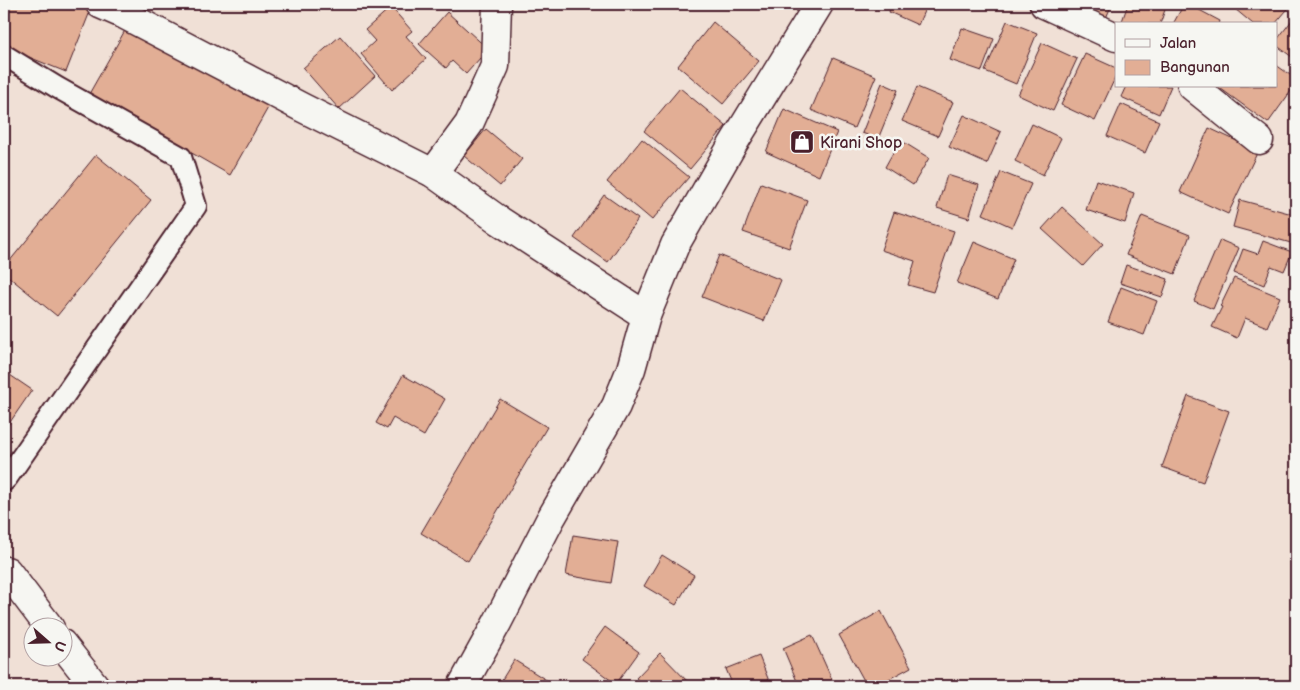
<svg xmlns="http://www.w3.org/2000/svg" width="1300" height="690" viewBox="0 0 1300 690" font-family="'Balsamiq Sans',sans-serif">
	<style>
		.building { fill: #e2ae95; stroke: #4a1f2b }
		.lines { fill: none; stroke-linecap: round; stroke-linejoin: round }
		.lane-casing { stroke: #4a1f2b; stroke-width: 24 }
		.street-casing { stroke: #4a1f2b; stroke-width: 31 }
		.lane { stroke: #f6f6f2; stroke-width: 20 }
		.street { stroke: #f6f6f2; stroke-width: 28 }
		.labels { text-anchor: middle; stroke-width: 5; stroke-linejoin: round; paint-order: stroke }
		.poi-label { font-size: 16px; fill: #4a1f2b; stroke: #f6f6f2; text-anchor: start }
	</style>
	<rect width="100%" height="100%" fill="#f0e0d6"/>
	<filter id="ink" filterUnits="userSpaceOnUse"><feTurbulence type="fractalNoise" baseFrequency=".02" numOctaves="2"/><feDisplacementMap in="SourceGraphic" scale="10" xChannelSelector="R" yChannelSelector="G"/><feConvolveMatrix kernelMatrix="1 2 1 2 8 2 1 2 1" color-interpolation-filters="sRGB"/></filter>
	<g filter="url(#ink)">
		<g class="building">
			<path d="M11,4H93L66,72L4,47V21Z"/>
			<path d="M892,4H927L918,25L889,12Z"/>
			<path d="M1053,4H1112L1103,25Z"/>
			<path d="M1128,4H1167L1160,24H1121Z"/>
			<path d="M1184,4H1188L1220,21L1219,24H1173Z"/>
			<path d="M1229,4H1292L1275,24H1253Z"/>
			<path d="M391,7L412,31L406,36L426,59L392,90L361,54L375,41L365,30Z"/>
			<path d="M447,12L488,49L466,74L452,61L446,68L419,44Z"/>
			<path d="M1296,15V60L1276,45V41Z"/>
			<path d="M1007,21L1037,33L1016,84L985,71Z"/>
			<path d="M713,22L759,61L723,104L678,66Z"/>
			<path d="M128,25L269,106L230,175L89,94Z"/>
			<path d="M962,28L994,39L982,71L950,60Z"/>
			<path d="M340,36L375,76L339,109L303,68Z"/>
			<path d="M1042,43L1077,59L1053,111L1018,95Z"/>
			<path d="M1085,54L1116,68V76L1095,121L1061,105Z"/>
			<path d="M833,58L876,76L854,128L811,110Z"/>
			<path d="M1276,65L1296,79V84L1268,123L1217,86H1276Z"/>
			<path d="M882,83L898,90L878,139L862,133Z"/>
			<path d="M1126,86H1171L1159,114L1121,97Z"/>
			<path d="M917,87L953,102L938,136L902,121Z"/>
			<path d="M680,88L726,126L690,169L644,131Z"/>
			<path d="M1121,104L1159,121L1145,153L1107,136Z"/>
			<path d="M784,109L837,132L819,176L766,152Z"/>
			<path d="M964,115L1001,132L987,164L949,147Z"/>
			<path d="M1032,124L1061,138L1043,175L1015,161Z"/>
			<path d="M1209,128L1258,151L1228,214L1180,192Z"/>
			<path d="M486,129L522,159L500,186L464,156Z"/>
			<path d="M642,139L689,177L652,220L607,182Z"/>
			<path d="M900,140L929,158L913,185L885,167Z"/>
			<path d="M96,155L151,200L57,316L4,273V268Z"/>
			<path d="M1001,172L1031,184L1012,227L983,214Z"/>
			<path d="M947,175L979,185L969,218L937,208Z"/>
			<path d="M1096,180L1134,193L1125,223L1086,210Z"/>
			<path d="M761,183L807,200L789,248L743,232Z"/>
			<path d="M604,195L638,219L608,262L574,238Z"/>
			<path d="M1240,200L1296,215V223L1291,243L1233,227Z"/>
			<path d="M1062,207L1103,244L1083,266L1042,229Z"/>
			<path d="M894,212L954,231L933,292L908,285L915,261L881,250Z"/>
			<path d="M1142,216L1190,235L1175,274L1126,255Z"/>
			<path d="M1220,240L1239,248L1213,309L1194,301Z"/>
			<path d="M1263,241L1292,252L1284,271L1271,266L1264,285L1234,273L1243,249L1258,254Z"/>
			<path d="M974,242L1014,259L998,299L957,283Z"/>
			<path d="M719,255L781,280L764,321L702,297Z"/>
			<path d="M1126,265L1168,279L1162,297L1120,283Z"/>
			<path d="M1234,278L1280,297L1267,327L1245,318L1237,338L1212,327L1222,307L1220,306L1221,305Z"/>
			<path d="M1121,287L1157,301L1144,335L1108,322Z"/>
			<path d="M4,371L32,390L4,431Z"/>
			<path d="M403,375L445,399L424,436L393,418L387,429L376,423Z"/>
			<path d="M1188,396L1229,411L1203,482L1162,467Z"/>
			<path d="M500,399L547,427L468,561L421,533Z"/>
			<path d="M573,535L618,542L611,583L566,575Z"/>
			<path d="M662,555L694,575L676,605L644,586Z"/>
			<path d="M881,611L911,667L876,686H867L839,635Z"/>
			<path d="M605,627L639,652L616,684L582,659Z"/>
			<path d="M812,635L834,684L829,686H799L783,648Z"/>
			<path d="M660,653L689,683L686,686H644L636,678Z"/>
			<path d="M759,656L771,686H733L726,669Z"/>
			<path d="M514,660L556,686H498Z"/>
		</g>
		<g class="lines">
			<defs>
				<path id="lane" d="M4,55L58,88L181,157L196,206L7,478L4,481"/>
				<g id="street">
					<path d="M100,4L125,15L303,108L433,173L500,221L646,316"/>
					<path d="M1044,4L1116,37"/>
					<path d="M1192,86L1259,140"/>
					<path d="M433,173L469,124L495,66L497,4"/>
					<path d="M7,571L50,628"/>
					<path d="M62,644L95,686"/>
					<path d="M462,686L497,623L550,520L616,406L631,369L646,316L675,245L733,144L819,4"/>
				</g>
			</defs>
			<use href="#lane" class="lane-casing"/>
			<use href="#street" class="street-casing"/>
			<use href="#lane" class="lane"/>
			<use href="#street" class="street"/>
		</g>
	</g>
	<defs>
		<symbol id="shop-square" viewBox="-11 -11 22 22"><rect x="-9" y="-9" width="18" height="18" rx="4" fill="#4a1f2b" stroke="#f6f6f2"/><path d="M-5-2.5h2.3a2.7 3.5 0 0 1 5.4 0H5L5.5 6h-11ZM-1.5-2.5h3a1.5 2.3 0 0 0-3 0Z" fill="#fff"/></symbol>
	</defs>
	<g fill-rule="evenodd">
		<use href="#shop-square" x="788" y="128" width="28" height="28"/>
	</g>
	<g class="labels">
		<g class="poi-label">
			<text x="820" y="148">Kirani Shop</text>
		</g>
	</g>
	<rect width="1300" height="690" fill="none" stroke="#f6f6f2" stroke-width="20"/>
	<rect x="10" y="10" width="1280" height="670" fill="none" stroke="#4a1f2b" stroke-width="2" filter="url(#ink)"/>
	<rect x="1115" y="22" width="162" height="65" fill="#f6f6f2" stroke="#b1a0a2"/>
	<rect x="1125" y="39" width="25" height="8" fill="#f6f6f2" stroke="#b1a0a2"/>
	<text x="1160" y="48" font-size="15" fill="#4a1f2b">Jalan</text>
	<rect x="1125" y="60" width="25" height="15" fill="#e2ae95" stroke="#b1a0a2"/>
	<text x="1160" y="72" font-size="15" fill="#4a1f2b">Bangunan</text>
	<g transform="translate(48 642) rotate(110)"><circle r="24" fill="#f6f6f2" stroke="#b1a0a2"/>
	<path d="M0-4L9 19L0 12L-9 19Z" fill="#4a1f2b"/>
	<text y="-8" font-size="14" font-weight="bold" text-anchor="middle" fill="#4a1f2b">U</text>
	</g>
</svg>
